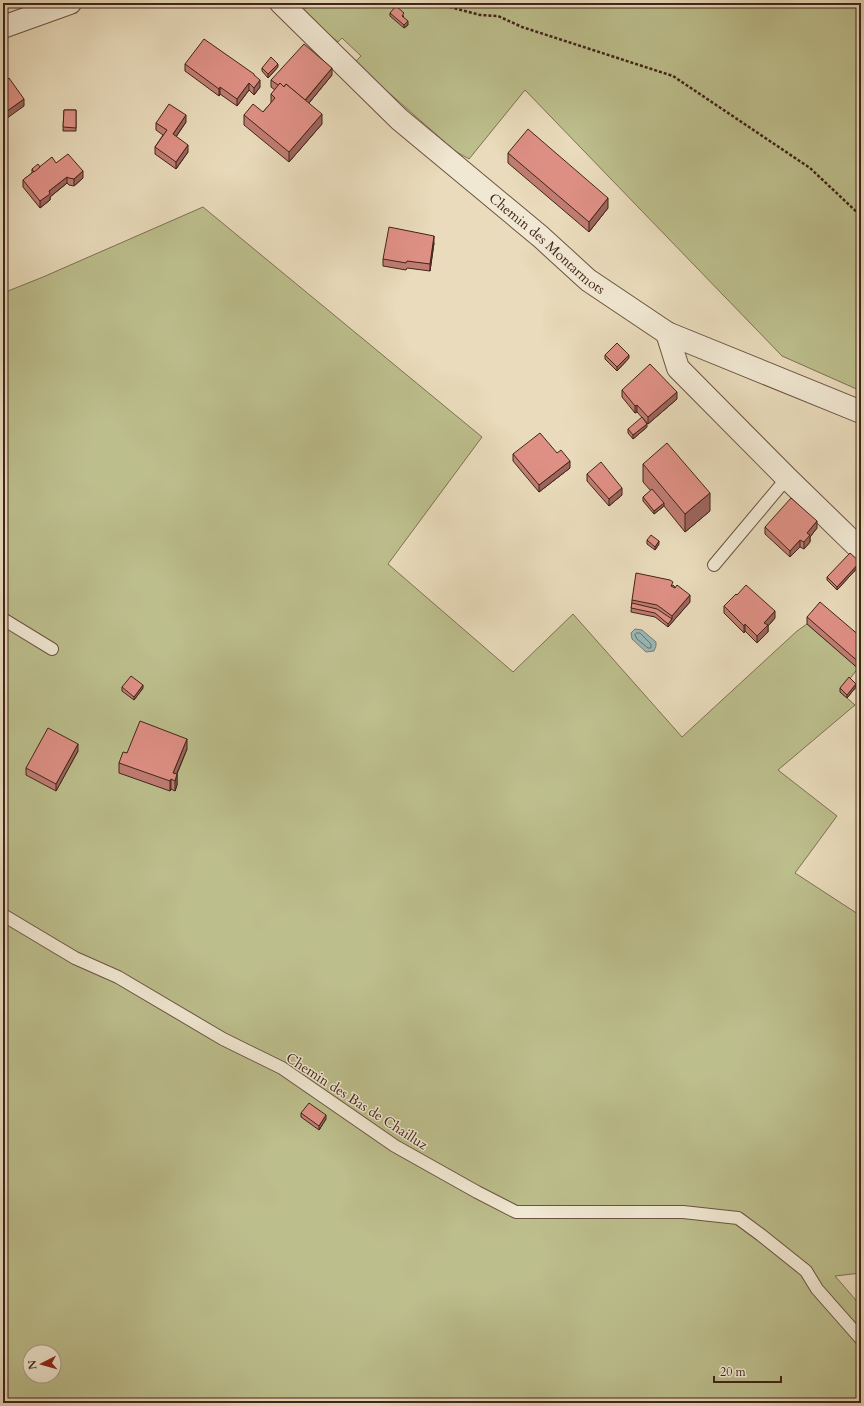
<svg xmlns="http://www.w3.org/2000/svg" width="864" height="1406" viewBox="0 0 864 1406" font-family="Cardo,serif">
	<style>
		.green { fill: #bcbe8c; stroke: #7e7152; fill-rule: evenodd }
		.water { fill: #9ab9b9; stroke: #767d79 }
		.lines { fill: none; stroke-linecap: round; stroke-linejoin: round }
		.shore { stroke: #6e6e69; stroke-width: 1 }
		.service-casing { stroke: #6b5242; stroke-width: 14 }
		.minor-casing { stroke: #6b5242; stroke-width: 24 }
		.path { stroke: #412419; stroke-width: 2.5; stroke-dasharray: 3 2; stroke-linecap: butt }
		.service { stroke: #f1e8d3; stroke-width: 12 }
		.minor { stroke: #f1e8d3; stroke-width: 22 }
		.wall { fill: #c07c72; stroke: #412419 }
		.shaded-wall { fill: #9c655d; stroke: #412419 }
		.building { fill: #df9085; stroke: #412419 }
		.labels { text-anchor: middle; stroke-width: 3; stroke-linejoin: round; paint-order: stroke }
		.street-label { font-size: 14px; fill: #412419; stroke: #f1e8d3 }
	</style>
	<rect width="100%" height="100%" fill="#e9dbbb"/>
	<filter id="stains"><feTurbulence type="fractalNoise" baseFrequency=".005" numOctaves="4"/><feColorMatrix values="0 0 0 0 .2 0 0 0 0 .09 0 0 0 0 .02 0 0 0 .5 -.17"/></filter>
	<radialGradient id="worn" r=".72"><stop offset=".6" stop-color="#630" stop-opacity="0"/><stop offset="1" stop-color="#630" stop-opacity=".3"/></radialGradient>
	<g class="green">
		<path d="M310,3H861V391L782,356L525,90L469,159L455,151L388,92L386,91L356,61L361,56L342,38L338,42L302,12Z"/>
		<path d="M203,207L482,437L388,564L513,672L573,614L682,737L797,631L807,624L858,668L840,692L855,705L778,770L837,816L795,873L861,916V1273L835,1276L861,1306V1403H3V293L43,277ZM30,1352H54V1376H30Z"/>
	</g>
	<path class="water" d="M635,629L642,630L656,642V646L654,651L646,652L632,639L631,633Z"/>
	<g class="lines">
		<path class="shore" d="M637,633H640L651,644V648H648L637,639L635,635Z"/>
		<defs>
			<g id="service">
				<path d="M714,565L787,478"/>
				<path d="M3,619L52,649"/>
				<path d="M3,915L75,958L118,977L223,1039L282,1068L395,1146L477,1192L516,1212H683L738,1218L761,1235L806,1271L817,1289L861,1339"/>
			</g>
			<g id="minor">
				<path id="s1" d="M281,3L399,119L541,237L588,280L667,333L861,412"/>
				<path d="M3,27L70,3"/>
				<path d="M667,333L678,368L787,478L861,550"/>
			</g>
		</defs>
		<use href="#service" class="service-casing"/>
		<use href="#minor" class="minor-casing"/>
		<path class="path" d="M435,3L480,15L498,16L522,27L673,76L810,168L861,216"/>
		<use href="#service" class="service"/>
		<use href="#minor" class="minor"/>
	</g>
	<g class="wall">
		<path d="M390,13L404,16L403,17L408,25L404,28L390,16Z"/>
		<path d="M185,64L254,75L260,87L254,95L249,90L237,106L220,94L219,96L185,71Z"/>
		<path d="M278,67L268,78L262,71V68Z"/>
		<path d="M332,75L309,103L322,124L289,162L244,125V115L263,112L271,103V94L275,90L271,87V80Z"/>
		<path d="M64,110H76V131H63Z"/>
		<path d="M186,122L176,137L188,152L176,169L155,154V147L163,135L156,130V123Z"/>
		<path d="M508,153L608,208L589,232L508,163Z"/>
		<path d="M56,163L83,178L74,186L69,185L67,183L50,197V200L40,208L23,187V180L32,173V169Z"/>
		<path d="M434,243L430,271L407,268L406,270L383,266V259Z"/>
		<path d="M605,355L629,358L617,371L605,359Z"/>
		<path d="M622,390L677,399L648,424L637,412L635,413L622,397Z"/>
		<path d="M647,427L633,439L628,433V429Z"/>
		<path d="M513,454L570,468L539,492L513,461Z"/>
		<path d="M643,464L710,511L685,532L664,506L654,514L643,501V497L651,491L643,482Z"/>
		<path d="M587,474L622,495L609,506L587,481Z"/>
		<path d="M765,527L817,528L810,537V542L804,549L800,547L790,557L765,534Z"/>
		<path d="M647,540L659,544L655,550L647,544Z"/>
		<path d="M860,565L837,590L827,580V577Z"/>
		<path d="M673,585L690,602L668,627L655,617L631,612L632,600Z"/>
		<path d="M724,606L775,618L768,626V632L757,643L745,631L744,633L724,613Z"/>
		<path d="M807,617L861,637V671L807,624Z"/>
		<path d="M122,687L143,688L134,700L122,691Z"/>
		<path d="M856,687L847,698L840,692V688Z"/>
		<path d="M187,749L177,774V785L175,791L171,789L170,791L119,773V763L127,753Z"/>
		<path d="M78,751L56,791L26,775V768Z"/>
		<path d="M301,1113L326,1119L319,1130L301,1117Z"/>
	</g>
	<g class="shaded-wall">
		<path d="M408,21V25L404,28V25Z"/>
		<path d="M278,64V67L268,78V74Z"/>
		<path d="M332,68V75L304,109V102Z"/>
		<path d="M260,80V87L254,95V88Z"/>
		<path d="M249,83V90L237,106V99Z"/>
		<path d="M220,87V94L219,96V89Z"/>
		<path d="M24,99V106L3,121V114Z"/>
		<path d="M322,114V124L289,162V152Z"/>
		<path d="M186,115V122L173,141V134Z"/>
		<path d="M188,145V152L176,169V162Z"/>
		<path d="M83,171V178L74,186V179Z"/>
		<path d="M67,177V183L50,197V200L40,208V201L49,191Z"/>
		<path d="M608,198V208L589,232V222Z"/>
		<path d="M434,236V243L430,271V264Z"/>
		<path d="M629,355V358L617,371V367Z"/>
		<path d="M677,392V399L648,424V417Z"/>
		<path d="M637,405V412L635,413V406Z"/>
		<path d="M647,424V427L633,439V435Z"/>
		<path d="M570,461V468L539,492V485Z"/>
		<path d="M622,488V495L609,506V499Z"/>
		<path d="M710,493V511L685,532V514Z"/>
		<path d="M664,503V506L654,514V511Z"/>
		<path d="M817,521V528L810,537V542L804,549V542L807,533Z"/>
		<path d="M800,540V547L790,557V551Z"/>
		<path d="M659,541V544L655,550V547Z"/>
		<path d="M860,562V565L837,590V587Z"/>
		<path d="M690,595V602L668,627V624L672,619V616Z"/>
		<path d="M775,611V618L768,626V632L757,643V636L764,623Z"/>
		<path d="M745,624V631L744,633V626Z"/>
		<path d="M856,684V687L847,698V695Z"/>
		<path d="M143,685V688L134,700V697Z"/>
		<path d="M187,739V749L174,780L173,773Z"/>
		<path d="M78,744V751L56,791V784Z"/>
		<path d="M177,774V785L175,791V781Z"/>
		<path d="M171,779V789L170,791V781Z"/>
		<path d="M326,1115V1119L319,1130V1126Z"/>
	</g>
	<g class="building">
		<path d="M396,6L404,13L402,16L408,21L404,25L390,13Z"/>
		<path d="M204,39L254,74V75L260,80L254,88L249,83L237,99L220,87L219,89L185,64Z"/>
		<path d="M304,44L332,68L305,100L286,84L284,87L280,83L278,85L271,80Z"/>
		<path d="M271,57L278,64L268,74L262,68Z"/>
		<path d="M9,78L24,99L3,114V79L5,81Z"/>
		<path d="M280,83L284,87L286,84L322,114L289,152L244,115L253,104L263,112L275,98L271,94Z"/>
		<path d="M169,104L186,115L173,134L188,145L176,162L155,147L167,130L156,123Z"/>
		<path d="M64,110H76V128L63,127Z"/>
		<path d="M528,129L608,198L589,222L508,153Z"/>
		<path d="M68,154L83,171L74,179L69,178L67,177L49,191L50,194L40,201L23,180L52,157L56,163Z"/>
		<path d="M38,164L40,167L34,172L32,169Z"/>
		<path d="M389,227L434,236L430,264L407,261L406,263L383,259Z"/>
		<path d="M617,343L629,355L617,367L605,355Z"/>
		<path d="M650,364L677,392L648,417L637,405L635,406L622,390Z"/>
		<path d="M642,417L647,424L633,435L628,429Z"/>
		<path d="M540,433L557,453L561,450L570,461L539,485L513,454Z"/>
		<path d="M667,443L710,493L685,514L643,464Z"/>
		<path d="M601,462L622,488L609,499L587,474Z"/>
		<path d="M652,489L664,503L654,511L643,497Z"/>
		<path d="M791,498L817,521L807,533L810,535L804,542L800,540L790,551L765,527Z"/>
		<path d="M651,535L659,541L655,547L647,540Z"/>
		<path d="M850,553L860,562L837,587L827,577Z"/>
		<path d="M636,573L670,580L673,582L671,586L675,588L677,585L690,595L672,616L657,605L632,600Z"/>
		<path d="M746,585L775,611L764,623L768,625L757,636L745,624L744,626L724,606L736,594L737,595Z"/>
		<path d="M820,602L861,637V664L807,617Z"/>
		<path d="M632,603L657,609L672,619L668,624L655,613L631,608Z"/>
		<path d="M131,676L143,685L134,697L122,687Z"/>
		<path d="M849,677L856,684L847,695L840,688Z"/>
		<path d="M140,721L187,739L173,773L177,774L175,781L171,779L170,781L119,763L123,752L127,753Z"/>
		<path d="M48,728L78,744L56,784L26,768Z"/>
		<path d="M309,1103L326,1115L319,1126L301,1113Z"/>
	</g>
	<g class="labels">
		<g class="street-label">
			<text dy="5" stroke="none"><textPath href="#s1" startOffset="359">Chemin des Montarmots</textPath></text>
			<text transform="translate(357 1101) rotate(33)" y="5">Chemin des Bas de Chailluz</text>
		</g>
	</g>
	<rect width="864" height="1406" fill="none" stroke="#e9dbbb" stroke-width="16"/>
	<rect x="4" y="4" width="856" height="1398" fill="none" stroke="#412419" stroke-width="2"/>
	<rect x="8" y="8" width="848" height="1390" fill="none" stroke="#412419"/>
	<g transform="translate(42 1364) rotate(264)"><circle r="19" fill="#f1e8d3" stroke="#ab9a89"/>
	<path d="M0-3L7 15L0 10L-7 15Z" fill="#8f2418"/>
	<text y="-6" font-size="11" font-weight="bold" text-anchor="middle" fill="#412419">N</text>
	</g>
	<path d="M714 1376v6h67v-6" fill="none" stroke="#412419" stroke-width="2"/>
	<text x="720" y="1376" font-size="12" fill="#412419" stroke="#f1e8d3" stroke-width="3" paint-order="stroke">20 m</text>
	<rect width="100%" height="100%" filter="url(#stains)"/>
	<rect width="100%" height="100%" fill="url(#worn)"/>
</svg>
